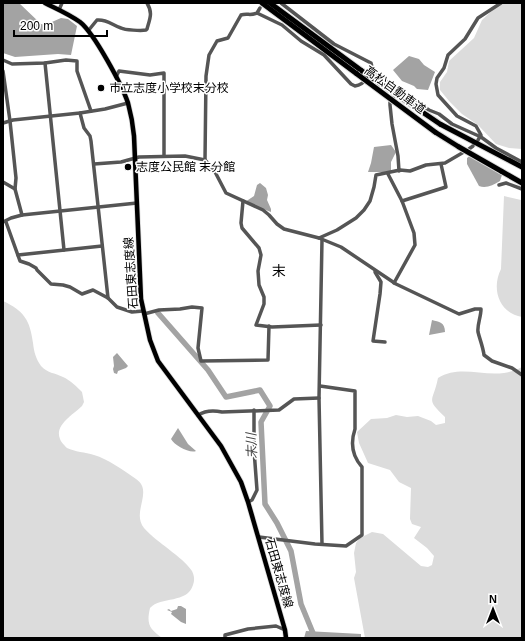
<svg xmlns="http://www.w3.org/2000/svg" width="525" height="641" viewBox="0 0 525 641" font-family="Arial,'Noto Sans JP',sans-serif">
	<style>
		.green { fill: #dcdcdc }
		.water { fill: #a3a3a3 }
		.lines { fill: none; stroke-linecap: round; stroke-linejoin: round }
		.river { stroke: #a3a3a3; stroke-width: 5.5 }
		.major-casing { stroke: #dbdbdb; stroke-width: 6 }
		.highway-casing { stroke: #dbdbdb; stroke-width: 7 }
		.minor { stroke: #555; stroke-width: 3.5 }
		.major { stroke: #000; stroke-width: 4.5 }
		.highway { stroke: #000; stroke-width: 5 }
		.highway-bridge-casing { stroke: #dbdbdb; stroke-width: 7; stroke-linecap: butt }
		.highway-bridge { stroke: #000; stroke-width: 5 }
		.poi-dot { fill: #000; stroke: #fff; stroke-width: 1.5 }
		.labels { text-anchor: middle; stroke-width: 3; stroke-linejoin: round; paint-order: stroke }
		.poi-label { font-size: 12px; fill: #000; stroke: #fff; text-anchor: start }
		.street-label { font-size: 12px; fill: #000; stroke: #fff }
		.water-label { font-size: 13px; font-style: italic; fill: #444; stroke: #fff }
		.quarter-label { font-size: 14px; fill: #000; stroke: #fff }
	</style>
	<rect width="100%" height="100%" fill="#fff"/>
	<g class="green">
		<path d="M500,3H522V149L509,148L496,144L478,125L462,114L449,101L440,90V82L447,72L449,61L474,38L482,20Z"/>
		<path d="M504,196L521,200L522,199V317C499,313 491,289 501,269Z"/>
		<path d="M3,301C24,311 30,320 33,343C34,352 36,359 41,366C47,373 55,373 63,377C70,380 77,387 82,392L84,402L82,406C74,414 54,425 60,439C61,442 65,446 67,448C75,452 85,452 94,455C108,459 123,470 136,479C154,491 131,512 144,528C157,543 182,556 192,571C194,575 195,580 193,585C187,604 161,596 150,608C146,625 150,629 162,638H3Z"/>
		<path d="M522,367V638H365L354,578L356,572L354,553L356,543L360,538L372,532L383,534L421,566L428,567L432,565L434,556L427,548L414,538L421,527L412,524L410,519L411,488L399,482L390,470L368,463L359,443L357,432L371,419L387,418L396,415L407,417L418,416L431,421L436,425L445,423V417C425,398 433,403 438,378C459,365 481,376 504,373C510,372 516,370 522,367Z"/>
	</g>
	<g class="water">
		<path d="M3,3H19L41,24L45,25L61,18L68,19L77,26L71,55L58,54L15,57L3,53Z"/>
		<path d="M409,56L419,59L424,65L435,72L428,90L417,89L414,86L402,81L393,70Z"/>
		<path d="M391,145L396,152L391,162V172H368L371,163L374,147Z"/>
		<path d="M474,153L501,168L502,175L500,181C493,185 486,189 479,186L467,164V158Z"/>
		<path d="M260,183L266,188L268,195L267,200L271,209V212L245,202L254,196L257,185Z"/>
		<path d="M432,320C439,322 445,322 445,332L429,335Z"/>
		<path d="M117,353L128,366L126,368L118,371L117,374L114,373L113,369L114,366L113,357Z"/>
		<path d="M178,428L188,444L196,451C190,454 174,445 171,439Z"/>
		<path d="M178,606H181L186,609V624L181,622L171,614L172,612L167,610L169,609L171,611L177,609Z"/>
		<path d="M306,631L361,634V638H304Z"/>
	</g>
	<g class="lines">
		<path class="river" d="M158,313L208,370L226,397L260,390L270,406L261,422L265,504L277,523L291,551L301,604L315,638"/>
		<defs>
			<path id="major" d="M45,3C57,9 69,14 80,22C94,33 122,85 128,103C131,114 133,125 134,136L141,299L150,340L158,361L221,446L241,482L248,502L285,630L286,638"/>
			<g id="highway">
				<path d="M262,3L357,74"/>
				<path d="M270,3L362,71"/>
				<path d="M440,124L522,167"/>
				<path d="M435,132L459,147"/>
				<path d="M501,171L522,183"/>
			</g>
		</defs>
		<use href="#major" class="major-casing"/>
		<use href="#highway" class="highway-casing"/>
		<g class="minor">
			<path d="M260,8L257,13L282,25L301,41L324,55L351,84L355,86C364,85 375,72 371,63L334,44L281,3"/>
			<path d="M59,10L62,3"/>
			<path d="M88,31L97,20C107,19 112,25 121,28C125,30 141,31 146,30L147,29C150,18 153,13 147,3"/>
			<path d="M3,60L12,64L45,63L66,60L77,61V71L91,111"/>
			<path d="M45,63L64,250"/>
			<path d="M3,71L10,121L16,178L15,189L22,215"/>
			<path d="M372,71L398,90L429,110L439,114L452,124L481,137L496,148L522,162"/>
			<path d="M116,77L119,71L150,75L164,73V156"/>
			<path d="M397,93L390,102V105L392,124L398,156L399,171"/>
			<path d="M80,113L84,128L90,136L91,141L108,298"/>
			<path d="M3,123L13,120L80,113L105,109L128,103"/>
			<path d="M478,140L481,135L476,126L457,116L438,95L436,84L437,78L444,68L448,55L465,39L478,18L501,3"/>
			<path d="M205,160L206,76L209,55L217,41L228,38L241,15C247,13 251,16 257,13"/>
			<path d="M94,164L121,162L139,157L185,156L205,160L214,170L226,193L263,210L269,215L277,224L284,229L319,238L341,247L396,284L459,314L475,309H481C481,317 477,325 478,332C480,340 483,347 484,355L492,361L512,368L522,375"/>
			<path d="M388,174L402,201L414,233L415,245L394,283"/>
			<path d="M3,182L15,189"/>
			<path d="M499,185L506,183L522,189"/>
			<path d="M243,201L241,223L242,228L259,248L261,255L258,271L259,285L264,297V304L256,325L272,327L321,325"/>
			<path d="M402,201L446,187L441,164"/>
			<path d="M3,222L11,218L22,215L137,203"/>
			<path d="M6,222L20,261L29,264L36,268L37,270L51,284L63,285L70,287L82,294L93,290L108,298L117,307L132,312L143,311"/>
			<path d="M319,238L337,230L356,218L364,210L370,201L374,187L376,175L400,170L410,171L426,165L445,163L469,149L473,146"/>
			<path d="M18,255L102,246"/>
			<path d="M375,272L381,282L380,294L373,341L385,342"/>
			<path d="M144,314L159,310L180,309L192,307L202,308L198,348L201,361L268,360L269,326"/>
			<path d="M198,415C206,410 213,410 222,412L279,410L294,399L319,398"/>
			<path d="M248,502L252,500L257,490L254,450V410"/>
			<path d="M259,537L315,544L346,546L362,535V467C352,456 350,444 355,429V391L320,386"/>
			<path d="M322,544L319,398L322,240"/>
			<path d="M225,638V635L248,629L276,626L285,630"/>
		</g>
		<use href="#major" class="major"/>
		<use href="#highway" class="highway"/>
		<defs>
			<g id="highway-bridge">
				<path d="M362,71L440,124"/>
				<path d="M357,74L435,132"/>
				<path d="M459,147L501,171"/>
			</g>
		</defs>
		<use href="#highway-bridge" class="highway-bridge-casing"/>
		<use href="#highway-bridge" class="highway-bridge"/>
	</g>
	<g class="poi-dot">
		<circle cx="101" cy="88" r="4"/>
		<circle cx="128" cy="167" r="4"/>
	</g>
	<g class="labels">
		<g class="poi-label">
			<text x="109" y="92">市立志度小学校末分校</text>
			<text x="136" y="171">志度公民館 末分館</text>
		</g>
		<g class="street-label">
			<text transform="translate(395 90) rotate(36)" y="4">高松自動車道</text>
			<text transform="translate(131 273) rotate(-94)" y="4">石田東志度線</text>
			<text transform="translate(279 573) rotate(74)" y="4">石田東志度線</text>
		</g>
		<g class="water-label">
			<text transform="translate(251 446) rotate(-92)" y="5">末川</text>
		</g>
		<g class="quarter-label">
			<text x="279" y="276">末</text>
		</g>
	</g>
	<rect width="525" height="641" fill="none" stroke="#000000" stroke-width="8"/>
	<g transform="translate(493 609)" stroke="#ffffff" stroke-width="3" paint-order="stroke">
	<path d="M0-3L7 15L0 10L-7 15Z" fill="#000000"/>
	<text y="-6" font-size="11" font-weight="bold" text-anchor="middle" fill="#000000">N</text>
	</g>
	<path d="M14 30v6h93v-6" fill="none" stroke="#000000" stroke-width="2"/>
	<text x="20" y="30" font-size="12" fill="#000000" stroke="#ffffff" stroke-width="3" paint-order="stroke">200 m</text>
</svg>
